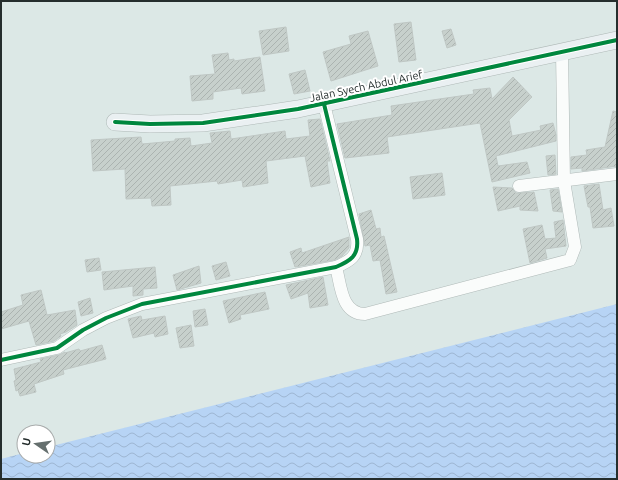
<svg xmlns="http://www.w3.org/2000/svg" width="618" height="480" viewBox="0 0 618 480" font-family="Ubuntu,sans-serif">
	<style>
		.water { fill: url(#water-waves) }
		.building { fill: url(#building-hatch); stroke: #bfc7c4 }
		.lines { fill: none; stroke-linecap: round; stroke-linejoin: round }
		.street-casing { stroke: #afb9b7; stroke-width: 13 }
		.secondary-casing { stroke: #afb9b7; stroke-width: 18 }
		.street { stroke: #fafcfb; stroke-width: 12 }
		.secondary { stroke: #eaf0f2; stroke-width: 17 }
		.cycleway-casing { stroke: #fff; stroke-width: 6 }
		.cycleway { stroke: #00873e; stroke-width: 4 }
		.labels { text-anchor: middle; stroke-width: 4; stroke-linejoin: round; paint-order: stroke }
		.street-label { font-size: 11px; fill: #252e2d; stroke: #fff }
	</style>
	<defs>
		<pattern id="water-waves" width="16" height="10" patternUnits="userSpaceOnUse"><rect width="16" height="10" fill="#b7d4f5"/><path d="M0 5q4-4 8 0t8 0" fill="none" stroke="#9db6d2"/></pattern>
		<pattern id="building-hatch" width="6" height="6" patternUnits="userSpaceOnUse"><rect width="6" height="6" fill="#c7d0cc"/><path d="M-1 1l2-2M0 6l6-6M5 7l2-2" fill="none" stroke="#abb3b0"/></pattern>
	</defs>
	<rect width="100%" height="100%" fill="#dce8e6"/>
	<path class="water" d="M617,304V479H1V459L24,453V456H48V447Z"/>
	<g class="building">
		<path d="M411,22L416,60L399,62L394,24Z"/>
		<path d="M286,27L289,51L263,55L259,31Z"/>
		<path d="M451,29L456,45L447,48L442,31Z"/>
		<path d="M368,31L378,66L331,81L323,52L351,44L349,36Z"/>
		<path d="M228,53L229,60L234,59V61L260,57L265,91L242,94L241,88L213,92V99L192,101L190,76L215,74L212,55Z"/>
		<path d="M305,70L310,91L294,94L289,74Z"/>
		<path d="M513,77L532,97L509,120L512,136L541,130L540,126L553,123L556,135V141L496,156L498,166L527,162L530,173L492,182L480,123L387,137L389,153L345,158L337,124L392,115L391,106L474,94L473,90L490,88L492,99Z"/>
		<path d="M613,111L617,112V166L582,171V168L571,169V157L587,155L586,150L605,147Z"/>
		<path d="M320,119L330,161H327L330,183L311,187L305,156L266,161L268,183L243,187L242,180L218,184L217,181L170,186L171,205L152,206L151,198L126,199L125,169L93,171L91,140L141,137L142,144L175,141V139L190,138L191,146L212,143L210,133L230,131L231,139L285,131L286,139L310,136L308,120Z"/>
		<path d="M555,155L556,174L548,175L546,156Z"/>
		<path d="M442,173L445,195L413,199L410,177Z"/>
		<path d="M599,184L603,210L611,208L614,226L593,228L590,207H588L584,186Z"/>
		<path d="M493,187L512,188L516,193H520L534,192L538,211L520,210V206L498,211Z"/>
		<path d="M558,189L562,212L553,211L550,190Z"/>
		<path d="M371,210L376,229L380,228L381,237L384,236L397,292L386,294L380,260L373,261L370,245L365,246L359,214Z"/>
		<path d="M563,220L566,246L545,249L547,258L530,263L523,229L542,225L545,239L556,238L554,222Z"/>
		<path d="M349,237V248L342,256L334,260L295,267L290,252L301,248L302,253Z"/>
		<path d="M99,258L101,270L87,272L85,260Z"/>
		<path d="M226,262L230,276L216,280L212,266Z"/>
		<path d="M199,266L201,283L177,290L173,275Z"/>
		<path d="M155,267L157,288L143,289V295L133,296V286L104,290L102,272Z"/>
		<path d="M323,277L328,305L310,308L308,293L291,299L286,285Z"/>
		<path d="M41,290L47,315L75,310L77,325L66,332L60,334L61,336L54,341L36,345L29,321L1,329V312L23,305L21,295Z"/>
		<path d="M265,292L269,309L240,315L241,319L229,323L223,301Z"/>
		<path d="M90,298L93,313L81,316L78,302Z"/>
		<path d="M205,309L208,325L195,327L193,311Z"/>
		<path d="M141,316L142,320L165,316L168,334L155,337L154,333L133,338L128,319Z"/>
		<path d="M191,325L194,346L180,348L176,328Z"/>
		<path d="M102,345L106,359L63,370L64,374L34,384L36,392L20,396L18,390L16,391L14,381L16,380L14,369L41,362L40,359L59,355L65,352V353L79,349L80,351Z"/>
	</g>
	<g class="lines">
		<defs>
			<g id="street">
				<path d="M519,186L617,174"/>
				<path d="M336,267C341,285 341,314 365,314L570,260L575,247L564,181L562,52"/>
				<path d="M1,360L57,348L83,330L106,318L142,304L336,267C350,261 359,256 357,239L324,104"/>
			</g>
			<path id="secondary" d="M115,122L150,124L203,123L298,109L617,40"/>
		</defs>
		<use href="#street" class="street-casing"/>
		<use href="#secondary" class="secondary-casing"/>
		<use href="#street" class="street"/>
		<use href="#secondary" class="secondary"/>
		<defs>
			<g id="cycleway">
				<path d="M115,122L150,124L203,123L298,109L617,40"/>
				<path d="M1,360L57,348L83,330L106,318L142,304L336,267C350,261 359,256 357,239L324,104"/>
			</g>
		</defs>
		<use href="#cycleway" class="cycleway-casing"/>
		<use href="#cycleway" class="cycleway"/>
	</g>
	<g class="labels">
		<g class="street-label">
			<text transform="translate(366 86) rotate(-12)" y="4">Jalan Syech Abdul Arief</text>
		</g>
	</g>
	<rect width="618" height="480" fill="none" stroke="#252e2d" stroke-width="4"/>
	<g transform="translate(36 444) rotate(283)"><circle r="19" fill="#ffffff" stroke="#a8abab"/>
	<path d="M0-3L7 15L0 10L-7 15Z" fill="#656f6e"/>
	<text y="-6" font-size="11" font-weight="bold" text-anchor="middle" fill="#252e2d">U</text>
	</g>
</svg>
